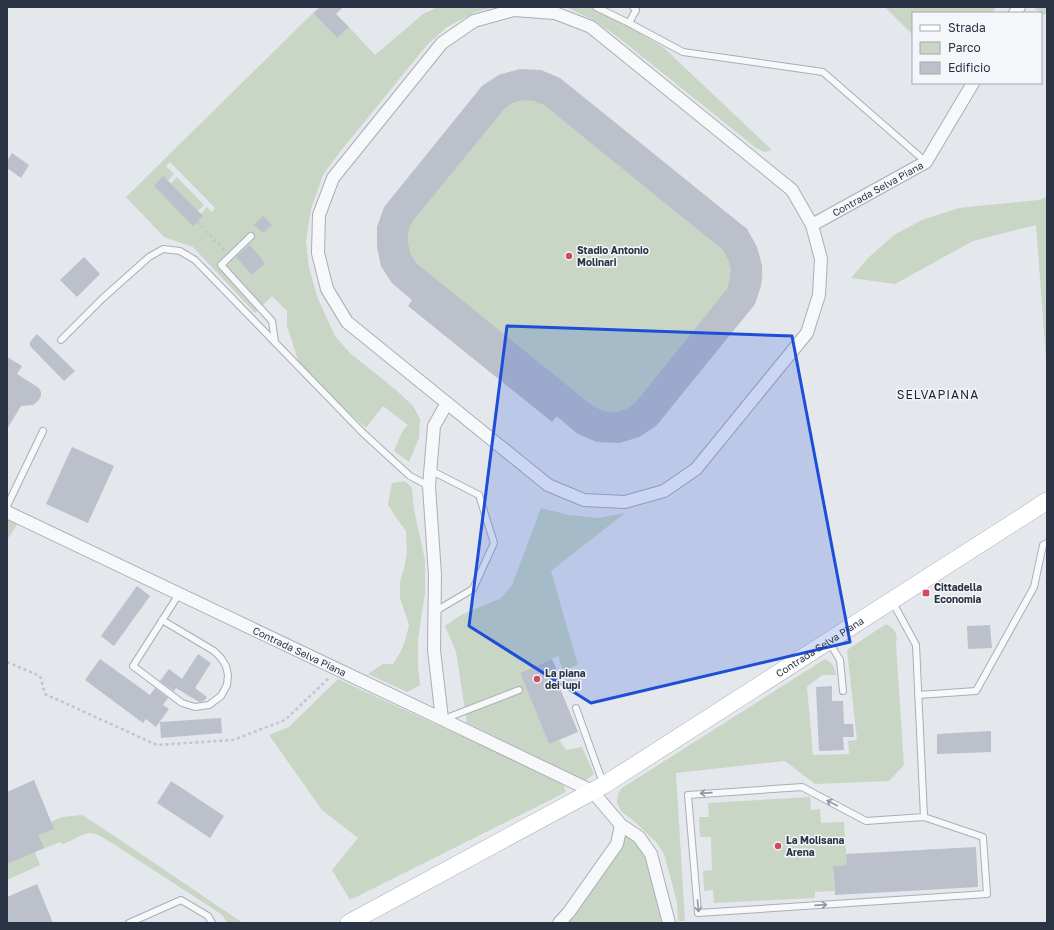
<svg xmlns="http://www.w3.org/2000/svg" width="1054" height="930" viewBox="0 0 1054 930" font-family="'Golos Text',sans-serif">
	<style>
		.green { fill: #c9d6c5; fill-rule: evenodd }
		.building { fill: #bbc0ca; fill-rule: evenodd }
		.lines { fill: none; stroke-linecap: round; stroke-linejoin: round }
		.lane-casing { stroke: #a9aeb7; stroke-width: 8 }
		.street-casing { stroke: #a9aeb7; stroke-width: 14 }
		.secondary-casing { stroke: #a9aeb7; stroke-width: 18 }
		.path { stroke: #c2c5cb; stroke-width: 2.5; stroke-dasharray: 3 3; stroke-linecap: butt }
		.lane { stroke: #f7f8fa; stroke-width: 6 }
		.street { stroke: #f7f8fa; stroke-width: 12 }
		.secondary { stroke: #fff; stroke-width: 17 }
		.oneway { stroke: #9196a0 }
		.marked { fill: #1d4ed8; fill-opacity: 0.2; stroke: #1d4ed8; stroke-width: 3; stroke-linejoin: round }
		.poi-dot { fill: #d1495b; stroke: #f4f6f9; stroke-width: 1.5 }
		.labels { text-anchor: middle; stroke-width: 3; stroke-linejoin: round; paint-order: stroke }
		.street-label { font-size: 10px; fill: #2b3445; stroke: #f4f6f9 }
		.poi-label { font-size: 10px; font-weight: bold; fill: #2b3445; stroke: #f4f6f9; text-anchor: start }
		.quarter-label { font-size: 12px; letter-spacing: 1px; fill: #1d2536; stroke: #f4f6f9 }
	</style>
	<rect width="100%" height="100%" fill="#e4e7ec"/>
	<g class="green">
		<path d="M438,7H494L476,12L447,27L427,45L339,153L323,175L311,209L306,242L309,268L318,299L335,336L351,354L396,390L413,406L420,419L419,438L409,462L394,451L402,432L408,425L383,406L366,428L301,369L287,326V311L272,296L255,313L193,247L164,237L126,197L313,13L337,38L349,27L375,55L423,14ZM170,162L215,208L212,212L207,207L201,214L198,211L204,205L177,177L171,183L168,181L174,174L166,166Z"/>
		<path d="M566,7H590L620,22L663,47L772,150L765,152L756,148L619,38L595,21Z"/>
		<path d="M885,7H996L992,13H913V35Z"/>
		<path d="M1037,7H1047V13L1044,15L1035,9Z"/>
		<path d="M520,69L747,229C757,247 766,265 761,286C759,292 757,298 755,304L656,426L639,437L619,443L578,434L392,283L381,266L377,246V227L482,86L499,75Z"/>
		<path d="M1047,197V372L1036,225L973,241L895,284L851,278L868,258L894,235L922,220L959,208L1039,200Z"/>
		<path d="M405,481L412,488L414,510L425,560V593L418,639V668L420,685L407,692L368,674L383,664H393L400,653L405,641L409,625L400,598V581L404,569L407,553L406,531L395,516L388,504L392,483Z"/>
		<path d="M541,508L569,515L598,518L625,513L551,571L578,665L563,670L558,656L520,673L549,744L559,740L566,750L582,747L594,774L585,781L467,723L456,652L445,626L461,615L501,598L512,585Z"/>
		<path d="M7,517L17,525L7,540Z"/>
		<path d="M886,624C896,630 898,633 896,645L904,765L889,781L815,784L785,761L676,773L685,921H678L677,902L664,854L656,842L636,823L622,812L617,803L618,794L622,788L633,781L825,659C833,663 834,667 836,675H822L807,687L813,755L849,754L848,741L857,740L847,650Z"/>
		<path d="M338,679L556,780L564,786L566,792L350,900L332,870L358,838L322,810L269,735L289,727Z"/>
		<path d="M810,797L811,810L820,809L821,823L844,822L847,865L833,866L834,891L815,892V898L714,903L713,890L704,891L703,871L712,870L711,837H700L699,817H709L708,803Z"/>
		<path d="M82,815L101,827L243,923H228L221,914L115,845C108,841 98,833 89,833C84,833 69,842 63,844L60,842L35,852L40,865L7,880V841L62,817Z"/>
		<path d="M625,833L635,841L649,859L664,923H568L574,916L623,842Z"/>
	</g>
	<g class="building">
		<path d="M320,7H343L336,14L349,27L337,38L313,13Z"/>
		<path d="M520,69L541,70L560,78L747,229L757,247L762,266L761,285L755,304L656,426L639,437L619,443L597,442L578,434L557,416L552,422L408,306L412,300L392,283L381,266L377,246V227L384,207L482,86L499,75ZM523,100L534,101L544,105L723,250L728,259L731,269L730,279L727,289L635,403L626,409L616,412L604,411L594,407L416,263L410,253L408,243V232L412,222L504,109L512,103Z"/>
		<path d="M12,153L29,165L21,178L7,168V161Z"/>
		<path d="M163,176L203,216L193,226L154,186Z"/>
		<path d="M263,216L272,225L263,233L254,225Z"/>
		<path d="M250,245L262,259L264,264L252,275L236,257Z"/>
		<path d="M84,257L100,274L77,297L60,280Z"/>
		<path d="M37,334L75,371L64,381L30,346V342Z"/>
		<path d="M7,357L22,366L17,374L39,388L41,392V396L38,401L33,405L21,406L7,429Z"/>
		<path d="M72,447L114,466L88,523L46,504Z"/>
		<path d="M137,586L150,596L114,646L101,636Z"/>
		<path d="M990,625L992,648L968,649L967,626Z"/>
		<path d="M198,654L211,663L195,688L207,697L204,701L199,702L176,688L174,691L160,681L169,669L182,679Z"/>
		<path d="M100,659L150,695L155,688L168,698L163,705L169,709L156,727L146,719L143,723L85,680Z"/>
		<path d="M552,659L561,680L557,681L578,732L549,744L520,673Z"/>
		<path d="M832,686V701H843L844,724H853L854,737H843L844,750L819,751L816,687Z"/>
		<path d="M221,718L222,733L161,738L160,722Z"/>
		<path d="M991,731V752L937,754V734Z"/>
		<path d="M34,780L54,829L38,835L44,848L7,864V792Z"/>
		<path d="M171,781L224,816L210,838L157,803Z"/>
		<path d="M976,847L978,887L835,895L833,866L847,865L846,854Z"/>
		<path d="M37,884L53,923H9L7,918V897Z"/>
	</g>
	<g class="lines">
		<defs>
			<g id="lane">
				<path d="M596,7L629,23L683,52L823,72L926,162"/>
				<path d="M629,23L636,10L633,7"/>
				<path d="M251,236L221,265L272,321L275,342"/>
				<path d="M61,340L103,298L149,257L163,249L180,251L195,260L363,433L410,476L429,486"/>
				<path d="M430,470L479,495L494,543L473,589L434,612"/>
				<path d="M7,506L43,431"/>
				<path d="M892,601L916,645L924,817L866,821L802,787L688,795L698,913L987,894L983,837L924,817"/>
				<path d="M162,620L214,651L221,658L226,666L228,675L227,685L221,696L209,705L195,707L182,703L133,666L179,594"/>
				<path d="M829,642L840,660L843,691"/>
				<path d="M918,695L976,691L1034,587L1043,545L1047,543"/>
				<path d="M576,708L603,783"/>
				<path d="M444,719L519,690"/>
				<path d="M129,923L181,900L208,916L212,923"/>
			</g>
			<g id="street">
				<path d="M514,10L555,13L591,27L792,190L812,225L821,259L819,295L807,333L696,469L664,491L625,502L584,500L548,485L347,322L327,289L318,253L319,215L333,178L442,43L474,21Z"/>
				<path d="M1015,13L1019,7"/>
				<path id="s1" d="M812,225L926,162L973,83"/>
				<path id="s2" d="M7,512L442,719L592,791L621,825L639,837L651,854L669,923"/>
				<path d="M442,719L434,650L435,575L429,486L434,426L447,403"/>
				<path d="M559,923L569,912L617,844L621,825"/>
			</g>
			<g id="secondary">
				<path id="s3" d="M349,923L604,785L1047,501"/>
			</g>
		</defs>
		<use href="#lane" class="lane-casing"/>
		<use href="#street" class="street-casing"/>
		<use href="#secondary" class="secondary-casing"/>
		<g class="path">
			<path d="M197,222L224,250"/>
			<path d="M7,662L40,676L45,694L157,745L233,740L285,720L329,678"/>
		</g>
		<use href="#lane" class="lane"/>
		<use href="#street" class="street"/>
		<use href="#secondary" class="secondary"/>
	</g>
	<defs><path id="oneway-shaft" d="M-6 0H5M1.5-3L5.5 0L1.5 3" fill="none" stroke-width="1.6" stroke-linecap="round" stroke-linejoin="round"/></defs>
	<g class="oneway">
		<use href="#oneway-shaft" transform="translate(706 793) rotate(176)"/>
		<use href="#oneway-shaft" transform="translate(832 803) rotate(-152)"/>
		<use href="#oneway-shaft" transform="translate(821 905) rotate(-4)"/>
		<use href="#oneway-shaft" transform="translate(698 906) rotate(85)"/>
	</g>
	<path class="marked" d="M507,326L792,336L850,642L591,703L469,626Z"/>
	<g class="poi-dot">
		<circle cx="569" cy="256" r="4"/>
		<rect x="922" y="589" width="8" height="8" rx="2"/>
		<circle cx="537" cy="679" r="4"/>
		<circle cx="778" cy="846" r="4"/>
	</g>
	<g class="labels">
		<g class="street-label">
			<text dy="4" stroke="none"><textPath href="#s1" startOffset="75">Contrada Selva Piana</textPath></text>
			<text dy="4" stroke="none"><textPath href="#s3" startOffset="546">Contrada Selva Piana</textPath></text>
			<text dy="4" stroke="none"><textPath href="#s2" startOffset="324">Contrada Selva Piana</textPath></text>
		</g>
		<g class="poi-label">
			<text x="577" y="254">Stadio Antonio<tspan x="577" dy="12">Molinari</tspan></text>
			<text x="934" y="591">Cittadella<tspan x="934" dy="12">Economia</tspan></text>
			<text x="545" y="677">La piana<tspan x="545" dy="12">dei lupi</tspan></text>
			<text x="786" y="844">La Molisana<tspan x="786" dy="12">Arena</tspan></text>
		</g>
		<g class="quarter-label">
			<text x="938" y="399">SELVAPIANA</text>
		</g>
	</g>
	<rect width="1054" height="930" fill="none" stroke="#2b3445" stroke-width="16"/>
	<rect x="912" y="12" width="130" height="72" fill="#f4f6f9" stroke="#a4a8b1"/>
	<rect x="920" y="25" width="20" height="6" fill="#ffffff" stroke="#a4a8b1"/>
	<text x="948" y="32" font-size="12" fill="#2b3445">Strada</text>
	<rect x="920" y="42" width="20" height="12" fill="#c9d6c5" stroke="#a4a8b1"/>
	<text x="948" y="52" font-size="12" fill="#2b3445">Parco</text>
	<rect x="920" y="62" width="20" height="12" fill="#bbc0ca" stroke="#a4a8b1"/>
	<text x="948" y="72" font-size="12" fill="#2b3445">Edificio</text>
</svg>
